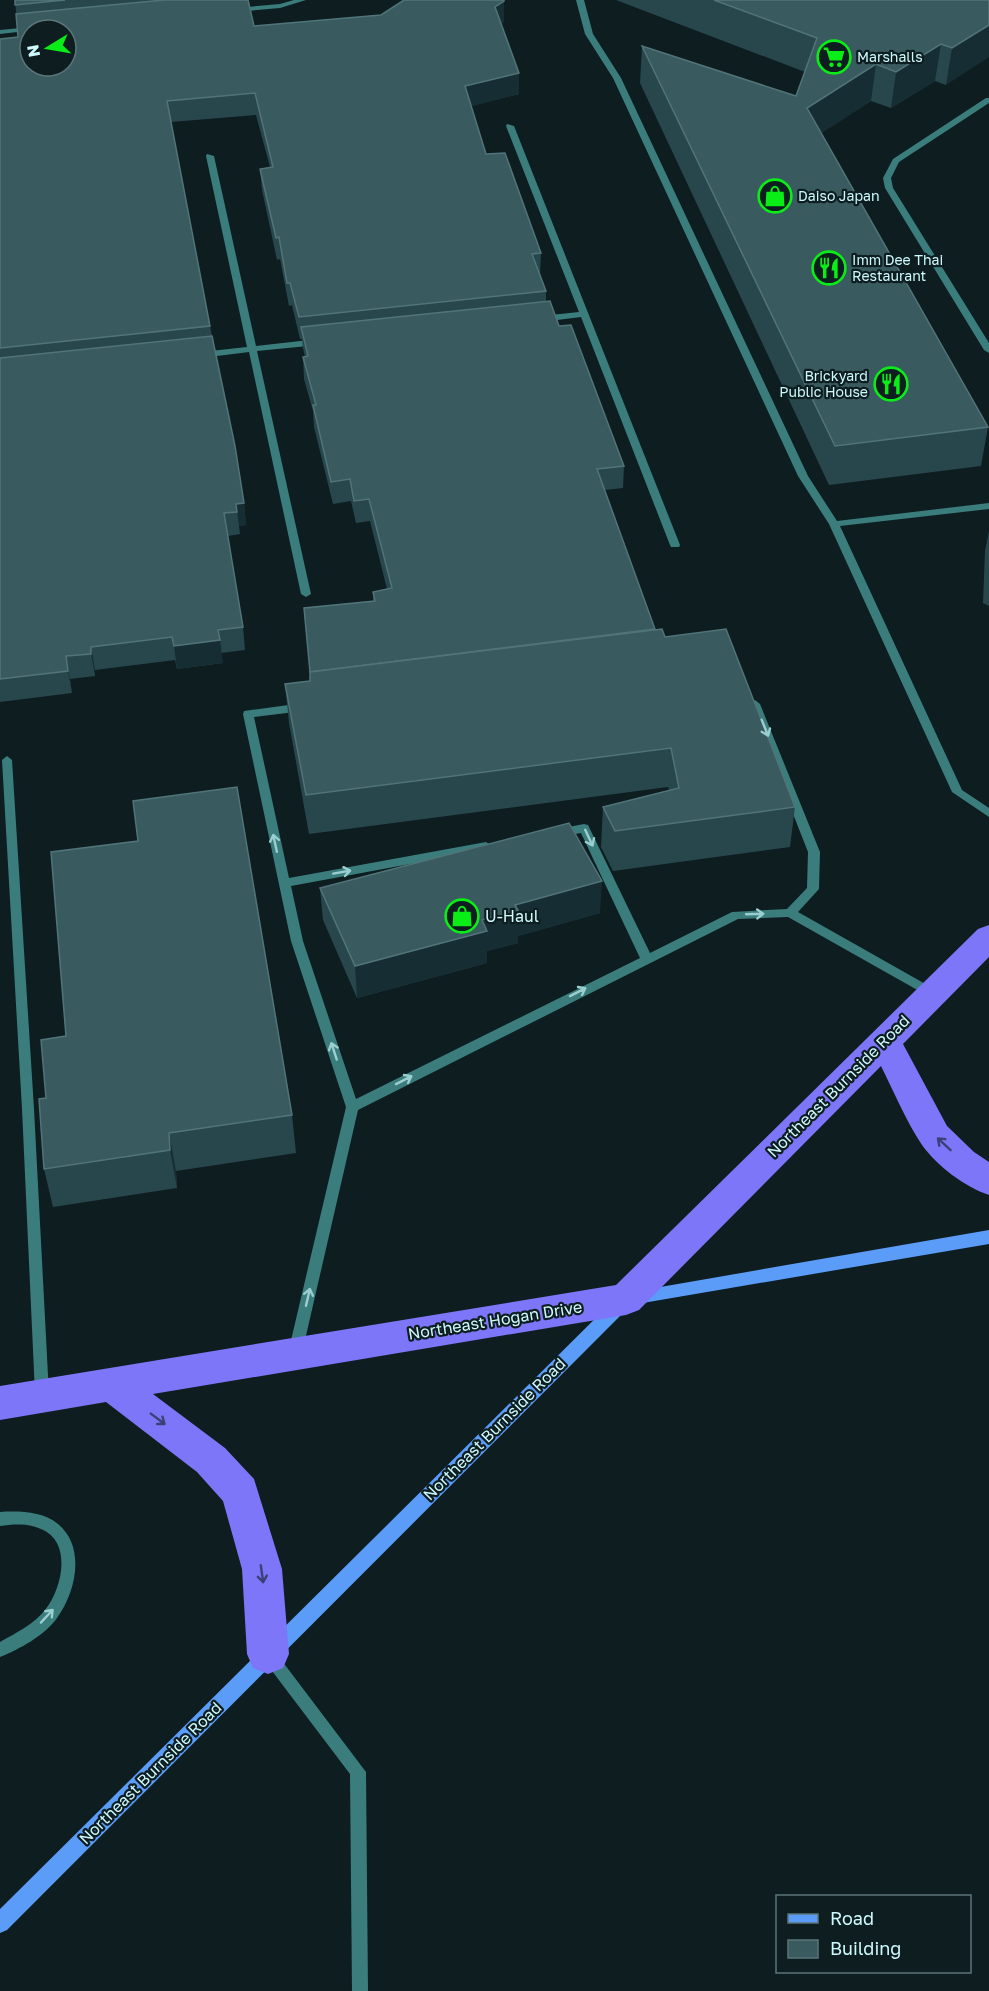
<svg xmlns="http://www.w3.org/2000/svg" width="989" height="1991" viewBox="0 0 989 1991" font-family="'Golos Text',sans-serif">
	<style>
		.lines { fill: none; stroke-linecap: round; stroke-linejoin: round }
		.service { fill: #3b7d7d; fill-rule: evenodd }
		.minor { fill: #3b7d7d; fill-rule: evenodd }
		.primary { fill: #5a9cf8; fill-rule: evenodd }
		.trunk { fill: #7d76f8; fill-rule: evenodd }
		.wall { fill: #28474d }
		.shaded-wall { fill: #162e33 }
		.building { fill: #395b60; stroke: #517479; stroke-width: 1.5; fill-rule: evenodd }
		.oneway { stroke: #9bced0 }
		.oneway2 { stroke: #3a4176 }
		.labels { text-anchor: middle; stroke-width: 4.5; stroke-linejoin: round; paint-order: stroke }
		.far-poi-label { font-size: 14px; fill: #cefafd; stroke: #0e1d20; text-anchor: start }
		.poi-label { font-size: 16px; fill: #cefafd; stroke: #0e1d20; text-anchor: start }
		.street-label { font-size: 16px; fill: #cefafd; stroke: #0e1d20 }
	</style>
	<rect width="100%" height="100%" fill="#0e1d20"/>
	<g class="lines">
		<g class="service">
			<path d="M576,0H584L593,34L621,78L808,476L837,521L989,503V509L840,526L962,790L989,808V817L952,792L829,524L798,476L613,78L585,34Z"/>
			<path d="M986,98H989V103L899,162L891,178L893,188L989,343V353L984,350L885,188L883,178L893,159Z"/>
			<path d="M507,124L514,126L680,545L679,547H671L670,545L581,317L541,322L537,319L541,316L579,312L506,126Z"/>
			<path d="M207,154L214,156L256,346L318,339L322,342L318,345L257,351L311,594L306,597L301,594L249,352L201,358L196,355L201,352L247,347L206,156Z"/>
			<path d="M755,700L760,704L820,852L819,889L798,912L936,990L938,993L936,996H928L788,917L738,919L358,1110L302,1353L300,1357L295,1359L290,1357L288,1353L346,1107L291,941L243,714L244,711L303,703L308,707L303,711L254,717L289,878L486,842L492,846L486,850L291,886L303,941L356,1099L640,958L581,833L557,837L551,833L553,830L584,824L588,825L650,953L732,912L787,909L807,888L808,852L750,704Z"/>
			<path d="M7,756L12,760L34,1109L49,1394L47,1398L42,1400L37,1398L35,1394L22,1109L2,760Z"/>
			<path d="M0,1512C18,1511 43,1511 58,1524C86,1547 76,1592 57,1618C45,1635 20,1649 0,1657V1642C16,1633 34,1624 45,1610C62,1589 73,1542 41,1529C29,1523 13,1524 0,1526Z"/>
			<path d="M271,1651L276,1653L366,1772L368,1991H352L350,1774L266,1663L263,1658L266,1653Z"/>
		</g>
		<g class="minor">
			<path d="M294,0H306L280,8L235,12L231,10L235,8L280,4Z"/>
			<path d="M32,27L35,30L0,34V30Z"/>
		</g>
		<path class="primary" d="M989,1230V1244L631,1305L7,1930L0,1933V1909L620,1294Z"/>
		<path class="trunk" d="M989,925V957L903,1044L947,1126L974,1152L989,1162V1195C965,1187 937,1166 922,1145C906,1121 894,1092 881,1066L639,1310L626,1315L153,1394L225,1448L254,1479L282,1569L289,1654L283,1668L268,1674L253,1668L247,1654L242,1569L223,1501L197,1472L106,1402L0,1420V1386L616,1285L978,929Z"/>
	</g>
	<g class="wall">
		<path d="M15,0H248L254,26L381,15L504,1V22L501,24L519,73V94L471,106L486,154L541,253L540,275L546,291V301L559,326L624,466L623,488L605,490L655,629L665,637L795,807L790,847L613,871L601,847L603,807L669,790L668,787L309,834L289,723L285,684L310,681L373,601V592L387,589L370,521L356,523L351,501L333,504L314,427L313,411L304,379L303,357H305L303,348L302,339H300L292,305L289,306L280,259L277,260L262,190L260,169L270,167L256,115L171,122L244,503L246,525L239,526L240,534L228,536L243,627L245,650L221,653L223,663L177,669L175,660L95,670V676L70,679L72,693L0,702V39L18,37Z"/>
		<path d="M616,0H989L946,85L935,81L891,108L871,101L821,133L988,427L981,466L829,485L640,83L642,46L796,96L805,72Z"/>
		<path d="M989,531V606L983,603L985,551Z"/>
		<path d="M320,888L600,913L518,936V943L487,951V963L357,998L323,920Z"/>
		<path d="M46,1098L292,1115L296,1153L176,1171L177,1188L53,1207L44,1169Z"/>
	</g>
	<g class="shaded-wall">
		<path d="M504,1V22L495,28V7Z"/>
		<path d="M989,25V57L946,85L952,48Z"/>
		<path d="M941,44L935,81L891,108L896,72Z"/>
		<path d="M876,64L871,101L803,145L807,108Z"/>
		<path d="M519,73V94L465,108V86Z"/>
		<path d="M244,503L246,525L239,526L236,504Z"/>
		<path d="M220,640L223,663L177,669L174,646Z"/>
		<path d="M91,647L95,670V676L91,654Z"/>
		<path d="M66,656L70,679L72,693L68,671Z"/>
		<path d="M602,881L600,913L518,936V943L487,951V963L357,998L355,966L482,920L515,905Z"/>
		<path d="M169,1133L176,1171L177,1188L170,1150Z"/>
	</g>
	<g class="building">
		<path d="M15,0H65L15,5Z"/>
		<path d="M164,0H248L254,26L381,15L404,0H504V1L495,7L519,73L465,86L486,154L505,153L541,253L532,254L546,291L299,317L290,283H287L279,237L276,238L260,169L273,167L255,93L167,101L210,326L0,348V39L18,37L16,14ZM30,30H66V66H30Z"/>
		<path d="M714,0H989V25L952,48L941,44L896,72L876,64L807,108L988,427L835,446L642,46L796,96L817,38Z"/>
		<path d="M550,301L559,326L571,325L624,466L597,469L655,629L310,672L304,608L375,601L373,592L392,588L369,499L354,501L350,479L331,482L313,405H316L303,357L308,356L301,327Z"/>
		<path d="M212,336L235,446L244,503L236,504L237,512L224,513L243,627L218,630L220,640L174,646L172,637L91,647V654L66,656L68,671L0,679V358Z"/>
		<path d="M662,629L665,637L726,629L795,807L615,831L603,807L679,788L671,748L306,795L285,684L310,681V672Z"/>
		<path d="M237,787L292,1115L169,1133L170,1150L44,1169L39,1099L46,1098L41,1040L66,1036L51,852L138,841L133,801Z"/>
		<path d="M569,823L602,881L515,905L518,910L482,920L487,931L355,966L320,888Z"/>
	</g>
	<defs><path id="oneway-shaft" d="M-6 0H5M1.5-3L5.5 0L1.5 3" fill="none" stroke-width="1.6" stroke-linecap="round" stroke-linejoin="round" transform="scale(1.5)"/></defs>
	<g class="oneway">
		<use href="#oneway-shaft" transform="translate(765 728) rotate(68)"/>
		<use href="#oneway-shaft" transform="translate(589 838) rotate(65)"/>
		<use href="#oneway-shaft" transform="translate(275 843) rotate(-102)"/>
		<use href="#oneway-shaft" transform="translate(342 872) rotate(-10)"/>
		<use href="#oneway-shaft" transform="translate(755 914) rotate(-2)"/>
		<use href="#oneway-shaft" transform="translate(578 992) rotate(-27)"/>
		<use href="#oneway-shaft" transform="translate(334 1051) rotate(-108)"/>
		<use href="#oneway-shaft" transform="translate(404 1080) rotate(-27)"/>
		<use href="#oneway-shaft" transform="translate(308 1297) rotate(-77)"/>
		<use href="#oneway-shaft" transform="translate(47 1616) rotate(-47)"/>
	</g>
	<g class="oneway2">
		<use href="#oneway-shaft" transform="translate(944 1144) rotate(-137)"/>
		<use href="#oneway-shaft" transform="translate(158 1419) rotate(37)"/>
		<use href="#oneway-shaft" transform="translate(262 1574) rotate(82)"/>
	</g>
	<defs>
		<symbol id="supermarket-ring" viewBox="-11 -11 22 22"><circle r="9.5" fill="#0e1d20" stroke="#0aed17" stroke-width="1.5"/><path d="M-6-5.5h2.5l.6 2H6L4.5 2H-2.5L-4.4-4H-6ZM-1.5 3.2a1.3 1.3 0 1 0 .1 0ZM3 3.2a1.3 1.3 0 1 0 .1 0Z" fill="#0aed17"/></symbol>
		<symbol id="shop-ring" viewBox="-11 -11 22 22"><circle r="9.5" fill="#0e1d20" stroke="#0aed17" stroke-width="1.5"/><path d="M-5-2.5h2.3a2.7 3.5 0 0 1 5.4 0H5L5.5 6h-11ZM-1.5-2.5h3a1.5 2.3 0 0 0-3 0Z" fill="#0aed17"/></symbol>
		<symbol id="restaurant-ring" viewBox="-11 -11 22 22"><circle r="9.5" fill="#0e1d20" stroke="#0aed17" stroke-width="1.5"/><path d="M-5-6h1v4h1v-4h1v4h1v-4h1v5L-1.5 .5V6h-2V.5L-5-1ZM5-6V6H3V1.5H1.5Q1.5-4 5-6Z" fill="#0aed17"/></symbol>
	</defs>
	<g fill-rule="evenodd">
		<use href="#supermarket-ring" x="815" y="38" width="38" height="38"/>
		<use href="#shop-ring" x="756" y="177" width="38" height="38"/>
		<use href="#restaurant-ring" x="810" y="249" width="38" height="38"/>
		<use href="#restaurant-ring" x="872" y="365" width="38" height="38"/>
		<use href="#shop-ring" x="443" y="897" width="38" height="38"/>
	</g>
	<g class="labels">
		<g class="far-poi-label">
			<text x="857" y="62">Marshalls</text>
			<text x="798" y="201">Daiso Japan</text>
			<text x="852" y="265">Imm Dee Thai<tspan x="852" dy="16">Restaurant</tspan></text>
			<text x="868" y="381" text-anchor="end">Brickyard<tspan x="868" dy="16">Public House</tspan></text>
		</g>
		<g class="poi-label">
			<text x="485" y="922">U-Haul</text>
		</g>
		<g class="street-label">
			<text transform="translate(838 1086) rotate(-45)" y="6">Northeast Burnside Road</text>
			<text transform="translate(495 1320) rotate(-9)" y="6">Northeast Hogan Drive</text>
			<text transform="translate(494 1429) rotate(-45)" y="6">Northeast Burnside Road</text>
			<text transform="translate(150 1773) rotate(-45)" y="6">Northeast Burnside Road</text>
		</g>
	</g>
	<rect x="776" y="1895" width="195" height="78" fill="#0e1d20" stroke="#5b7578" stroke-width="1.5"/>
	<rect x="788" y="1914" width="30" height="9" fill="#5a9cf8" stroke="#5b7578" stroke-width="1.5"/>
	<text x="830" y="1925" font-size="18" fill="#cefafd">Road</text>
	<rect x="788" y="1940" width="30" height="18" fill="#395b60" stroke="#5b7578" stroke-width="1.5"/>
	<text x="830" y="1955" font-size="18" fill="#cefafd">Building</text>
	<g transform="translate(48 48) rotate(259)"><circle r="28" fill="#0e1d20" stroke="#5b7578" stroke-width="1.5"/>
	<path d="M0-4.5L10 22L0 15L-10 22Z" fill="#0aed17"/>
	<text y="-9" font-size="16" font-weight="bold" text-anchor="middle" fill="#cefafd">N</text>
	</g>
</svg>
